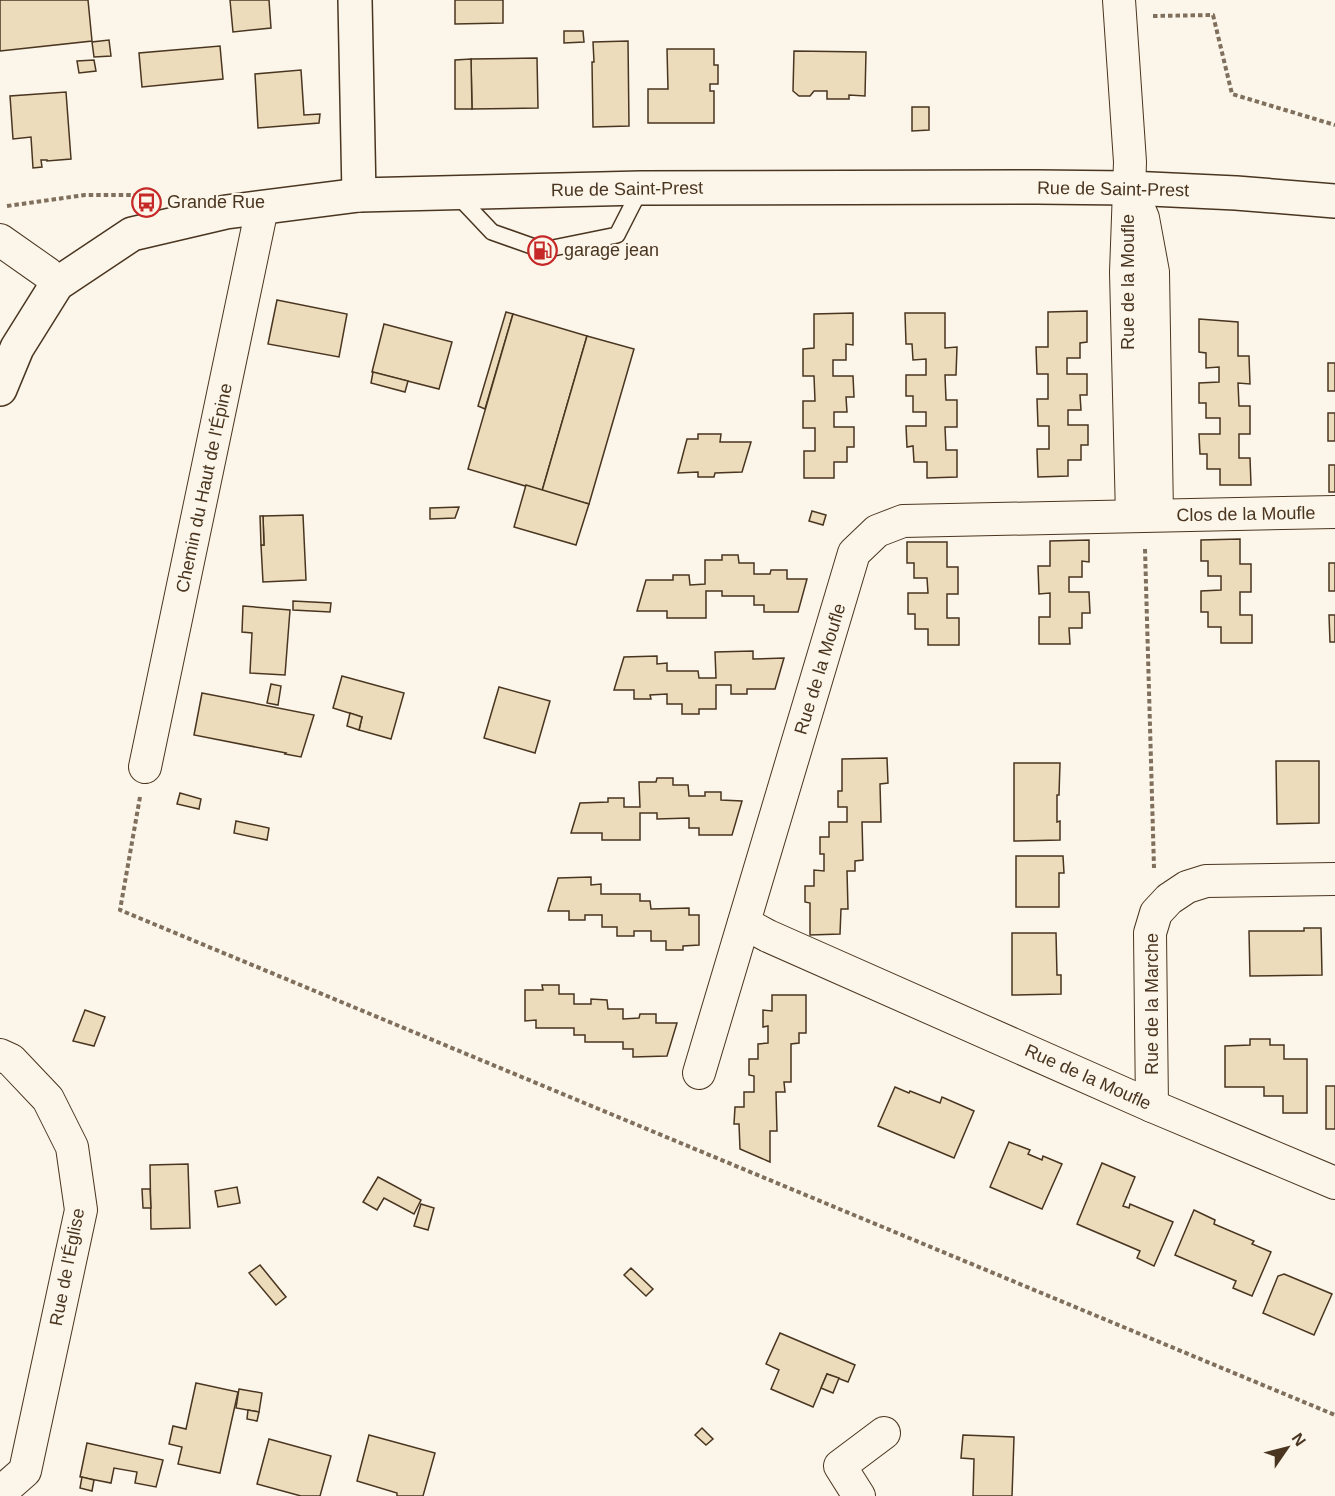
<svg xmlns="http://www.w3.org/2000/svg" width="1335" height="1496" viewBox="0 0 1335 1496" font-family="Arial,sans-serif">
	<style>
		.building { fill: #ecdcbc; stroke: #4a3520; stroke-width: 1.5 }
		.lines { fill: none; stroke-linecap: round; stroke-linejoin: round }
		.service-casing { stroke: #4a3520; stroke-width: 18 }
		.minor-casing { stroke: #4a3520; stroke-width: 34 }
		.tertiary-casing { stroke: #4a3520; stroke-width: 36 }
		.secondary-casing { stroke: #4a3520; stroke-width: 36 }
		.path { stroke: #7f6f5c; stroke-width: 4; stroke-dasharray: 4.5 3; stroke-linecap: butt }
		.service { stroke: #fbf6e9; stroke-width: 15 }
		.minor { stroke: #fbf6e9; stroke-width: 32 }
		.tertiary { stroke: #fbf6e9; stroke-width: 33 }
		.secondary { stroke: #fbf6e9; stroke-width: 33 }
		.labels { text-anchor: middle; stroke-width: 4.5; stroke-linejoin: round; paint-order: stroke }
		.street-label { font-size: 18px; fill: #4a3520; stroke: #fbf6e9 }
		.poi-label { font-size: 18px; fill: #4a3520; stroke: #fbf6e9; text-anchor: start }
	</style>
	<rect width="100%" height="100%" fill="#fbf6e9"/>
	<g class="building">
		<path d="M0,0H88L92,41L0,51Z"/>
		<path d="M230,0H269L271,28L233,32Z"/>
		<path d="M455,0H503V23L455,24Z"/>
		<path d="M564,31H583L584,42L564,43Z"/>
		<path d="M109,40L111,56L94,57L92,42Z"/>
		<path d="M628,41L629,126L593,127L592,62H594L593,42Z"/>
		<path d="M220,46L223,79L142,87L139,53Z"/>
		<path d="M667,49H714V65H718V84H710V91H714V123H648V89H668Z"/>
		<path d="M794,51L866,52L865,96L849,95V99H827V91H814L810,96H799L793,91Z"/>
		<path d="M537,58L538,108L472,109L471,59Z"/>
		<path d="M471,59L472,109H455V60Z"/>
		<path d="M94,60L96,71L79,73L77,61Z"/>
		<path d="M301,70L304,115L320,114L319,123L258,128L255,74Z"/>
		<path d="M66,92L71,159L47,161V160H41L42,167L33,168L31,137L13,139L10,96Z"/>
		<path d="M912,107H929V130L912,131Z"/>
		<path d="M277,300L347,314L339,357L268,344Z"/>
		<path d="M1087,311V342L1080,343V358H1067V374H1087V395H1080L1081,410H1068V425H1088V445H1081V460H1068V476L1038,477L1037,449H1049V426H1038L1037,399H1048V374H1037L1036,347H1048V312Z"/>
		<path d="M506,312L513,314L485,409L478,406Z"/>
		<path d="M853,313V345L846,344V360H833V376H853L854,397H846L847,412H834V427H854V447H847V462H834V478H804V451H815V428H803V401H815L814,376H803V349L814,348V314Z"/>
		<path d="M905,313H945V348L957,347L956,375H945L946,400H957V427H945L946,450H957V477L927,478V462H914L913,446L907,447L906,426H926V412H913V396H906V375H926V359L913,360L912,344H906Z"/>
		<path d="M513,314L587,336L542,491L468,469Z"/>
		<path d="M1199,319L1238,322V356H1249L1250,384L1238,383L1239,406H1250V434H1239V458H1250L1251,485H1220V469H1207V454H1200L1199,434H1220V418H1206V403H1199V383L1219,382V367L1206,368V353L1199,352Z"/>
		<path d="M384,324L452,342L439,389L372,372Z"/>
		<path d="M587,336L634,349L589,504L542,491Z"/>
		<rect x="1328" y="363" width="7" height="28"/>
		<path d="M373,372L408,381L405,392L371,383Z"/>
		<rect x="1328" y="413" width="7" height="28"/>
		<path d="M698,434H721L720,442H751L742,472L715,473L714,477H698V472L678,473L687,439H698Z"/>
		<rect x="1329" y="465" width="6" height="27"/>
		<path d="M526,485L589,504L576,545L514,527Z"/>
		<path d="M459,507L455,518L430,519V508Z"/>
		<path d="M812,511L826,515L823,525L809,521Z"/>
		<path d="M303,515L306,580L263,582L261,545H264L263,516Z"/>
		<path d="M260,516H263L264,545H261Z"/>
		<path d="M1240,539V564H1251V592H1240V615H1252V643H1221V627H1208V612H1201V591L1221,590V576H1208V561H1201V540Z"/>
		<path d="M1089,540V562L1082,561V577H1069V592H1089L1090,613H1082V628H1069L1070,644H1039V617H1050V593L1039,594L1038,566H1050V541Z"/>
		<path d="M907,542H947V567H958V594H947V618H959V645H928V629H915V614H908V593H928L927,578H914V563H907Z"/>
		<path d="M722,555H738L739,563H754V574H770L771,570H787V579H807L798,612H764V605H754V596H722V591H706V618H667V611H637L646,580H673V575H689L690,585L705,584V560H722Z"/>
		<rect x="1329" y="563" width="6" height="28"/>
		<path d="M293,601L331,603L330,612L293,610Z"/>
		<path d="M243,606L290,610L285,675L250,673L252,633L242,632Z"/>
		<path d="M1329,615H1335V642H1330Z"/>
		<path d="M753,651V659L784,658L775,689H747V694H731V685H716V709H699V714H682V704H667V694L650,695L651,699H634V690H614L624,657L657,656V664L667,663V671H698L699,678H716L715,652Z"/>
		<path d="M342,676L404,693L391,739L359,730L362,717L333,708Z"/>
		<path d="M271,684L281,686L278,705L267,703Z"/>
		<path d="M499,687L550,701L535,753L484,738Z"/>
		<path d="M202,693L314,715L301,757L285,754L286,753L194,735Z"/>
		<path d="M350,713L362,717L359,730L347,726Z"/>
		<path d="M887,758L888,783L880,784L881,822H862L863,860L855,861V871H847L848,909H841L840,934L810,935V903L805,902V886H814V870L824,871V854H820V837H829V822H847V807H838V791H842V759Z"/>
		<path d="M1276,761H1319V823L1277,824Z"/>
		<path d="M1014,763H1060L1059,795H1057V822L1060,821V840L1014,841Z"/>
		<path d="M657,778H673V785H688L689,796H705V792H721V800L742,801L732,835H699V828H689V818L657,819V813H640V840H602V833H571L580,803L608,802V798H624V807H640L639,782H656Z"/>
		<path d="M180,793L201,799L199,809L177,804Z"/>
		<path d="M236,821L269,828L267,840L234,833Z"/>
		<path d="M1016,856H1063L1064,873H1059V907H1016Z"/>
		<path d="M591,877V885L601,884V894H640V901H650L651,909L689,908V915H699V945L683,946V950H666V941H651V931H634V936H617V927H602V915H585V920H569V911H548L558,878Z"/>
		<path d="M1304,928H1321L1322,975L1250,976L1249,931H1304Z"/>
		<path d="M1012,933H1056L1057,975H1061V994L1012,995Z"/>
		<path d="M542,985H559V994H574V1004H591V999L607,1000L608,1009H623V1019L639,1018L640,1014H656V1023H677L667,1056L633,1057V1049H623V1042H585V1035H574V1028H536V1020L525,1021V990H543Z"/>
		<path d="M772,995H806V1033H799V1043L791,1044V1082H784L785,1092H776L777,1131H770V1162L740,1149L739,1124H734L735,1107H744V1092H754V1076L749,1075V1059H758V1044L768,1043V1026L763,1027V1010L772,1011Z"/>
		<path d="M85,1010L105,1017L94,1046L73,1041Z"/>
		<path d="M1250,1039H1270V1045H1284V1059H1307V1113H1283V1096H1264V1087H1225V1046L1250,1045Z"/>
		<rect x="1326" y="1086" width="9" height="43"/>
		<path d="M895,1087L909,1093L910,1091L940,1103L942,1097L974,1111L954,1158L878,1126Z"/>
		<path d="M1009,1142L1030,1150L1028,1154L1042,1160L1043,1156L1062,1164L1042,1209L990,1187Z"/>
		<path d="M1102,1163L1135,1177L1123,1206L1129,1208L1130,1204L1173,1222L1154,1266L1137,1258L1140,1251L1077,1224Z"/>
		<path d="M188,1164L190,1228L151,1229L150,1165Z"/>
		<path d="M378,1177L421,1200L414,1214L384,1198L377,1210L363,1202Z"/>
		<path d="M237,1187L240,1203L218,1207L215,1191Z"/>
		<path d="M142,1189H150L151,1208H143Z"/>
		<path d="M421,1204L434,1208L428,1230L414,1226Z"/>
		<path d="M1194,1210L1215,1220L1214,1224L1254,1241L1252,1244L1271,1252L1252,1296L1233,1288L1236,1281L1175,1255Z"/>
		<path d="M260,1265L286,1297L276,1305L249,1273Z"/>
		<path d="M631,1268L653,1289L646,1296L624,1275Z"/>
		<path d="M1284,1274L1332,1294L1314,1335L1263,1313L1278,1276Z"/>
		<path d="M780,1333L855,1365L848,1382L827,1374L813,1407L771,1389L779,1370L766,1364Z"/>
		<path d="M827,1374L839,1378L833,1393L821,1388Z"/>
		<path d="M196,1383L238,1392L220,1473L178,1464L182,1447L169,1444L173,1426L186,1429Z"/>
		<path d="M239,1389L262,1393L259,1412L236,1408Z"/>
		<path d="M248,1410L259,1412L257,1421L247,1419Z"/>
		<path d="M702,1428L713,1439L706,1445L695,1435Z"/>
		<path d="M369,1435L435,1453L423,1496H397V1493L357,1481Z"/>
		<path d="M963,1435L1014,1437L1012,1496H973L974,1459L961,1458Z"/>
		<path d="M269,1439L331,1456L320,1496H301L257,1484Z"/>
		<path d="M87,1443L163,1460L156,1487L135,1483L137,1472L114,1468L111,1483L80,1477Z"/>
		<path d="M82,1477L94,1480L92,1491L80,1488Z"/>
	</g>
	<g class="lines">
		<defs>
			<path id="service" d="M457,195L492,232L543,250L617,235L641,188"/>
			<g id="minor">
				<path d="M1119,0L1130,162L1126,272L1132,516"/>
				<path d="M1140,211L1143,218L1153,272L1157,515"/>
				<path d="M0,240L47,273L57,284"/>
				<path d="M145,767L262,208"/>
				<path d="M744,923L768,936L1152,1106L1335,1183"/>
				<path d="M0,1055L11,1060L48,1099L72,1147L81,1210L25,1471L0,1493"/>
				<path d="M699,1073L854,553L877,531L903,521L1335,512"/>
				<path d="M1152,1106L1150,933L1156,913L1169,899L1187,887L1206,881L1335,879"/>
				<path d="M859,1496L840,1466L884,1433"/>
			</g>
			<path id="tertiary" d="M355,0L359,195"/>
			<path id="secondary" d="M0,389L17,348L57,284L132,234L226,212L359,195L641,188L1037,187L1129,188L1236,193L1335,201"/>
		</defs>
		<use href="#service" class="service-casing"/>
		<use href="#minor" class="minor-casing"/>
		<use href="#tertiary" class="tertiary-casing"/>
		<use href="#secondary" class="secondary-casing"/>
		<g class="path">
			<path d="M1153,16L1213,15L1232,94L1335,125"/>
			<path d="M7,206L85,195H140"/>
			<path d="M1145,549L1154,868"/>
			<path d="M140,797L120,910L1335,1415"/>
		</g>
		<use href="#service" class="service"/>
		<use href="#minor" class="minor"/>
		<use href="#tertiary" class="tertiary"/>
		<use href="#secondary" class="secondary"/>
	</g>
	<defs>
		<symbol id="bus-ring" viewBox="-11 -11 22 22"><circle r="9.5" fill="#fbf6e9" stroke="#c62828" stroke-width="1.5"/><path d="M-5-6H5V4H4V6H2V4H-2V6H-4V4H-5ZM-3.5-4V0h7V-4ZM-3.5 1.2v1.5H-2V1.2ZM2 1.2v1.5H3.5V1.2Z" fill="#c62828"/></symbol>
		<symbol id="fuel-ring" viewBox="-11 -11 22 22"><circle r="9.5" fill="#fbf6e9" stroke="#c62828" stroke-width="1.5"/><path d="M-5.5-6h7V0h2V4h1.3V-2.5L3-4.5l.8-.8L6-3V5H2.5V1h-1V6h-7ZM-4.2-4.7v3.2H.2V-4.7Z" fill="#c62828"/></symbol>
	</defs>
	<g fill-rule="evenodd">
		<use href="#bus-ring" x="130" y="186" width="33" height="33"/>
		<use href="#fuel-ring" x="526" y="234" width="33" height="33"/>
	</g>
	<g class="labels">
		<g class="street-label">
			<text transform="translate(627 189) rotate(-1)" y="6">Rue de Saint-Prest</text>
			<text transform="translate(1113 189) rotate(1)" y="6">Rue de Saint-Prest</text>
			<text transform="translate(1128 282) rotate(-90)" y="6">Rue de la Moufle</text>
			<text transform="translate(204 488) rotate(-78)" y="6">Chemin du Haut de l'Épine</text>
			<text transform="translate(1246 514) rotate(-1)" y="6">Clos de la Moufle</text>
			<text transform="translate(820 669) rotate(-73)" y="6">Rue de la Moufle</text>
			<text transform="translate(1152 1004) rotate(-90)" y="6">Rue de la Marche</text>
			<text transform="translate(1088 1077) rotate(24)" y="6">Rue de la Moufle</text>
			<text transform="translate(67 1267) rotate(-79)" y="6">Rue de l'Église</text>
		</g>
		<g class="poi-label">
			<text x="167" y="208">Grande Rue</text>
			<text x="564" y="256">garage jean</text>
		</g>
	</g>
	<g transform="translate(1287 1448) rotate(55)" stroke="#fbf6e9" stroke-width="4.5" paint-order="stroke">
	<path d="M0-4.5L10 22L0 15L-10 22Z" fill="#4a3520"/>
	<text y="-9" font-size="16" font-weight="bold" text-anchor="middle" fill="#4a3520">N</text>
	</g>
</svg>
